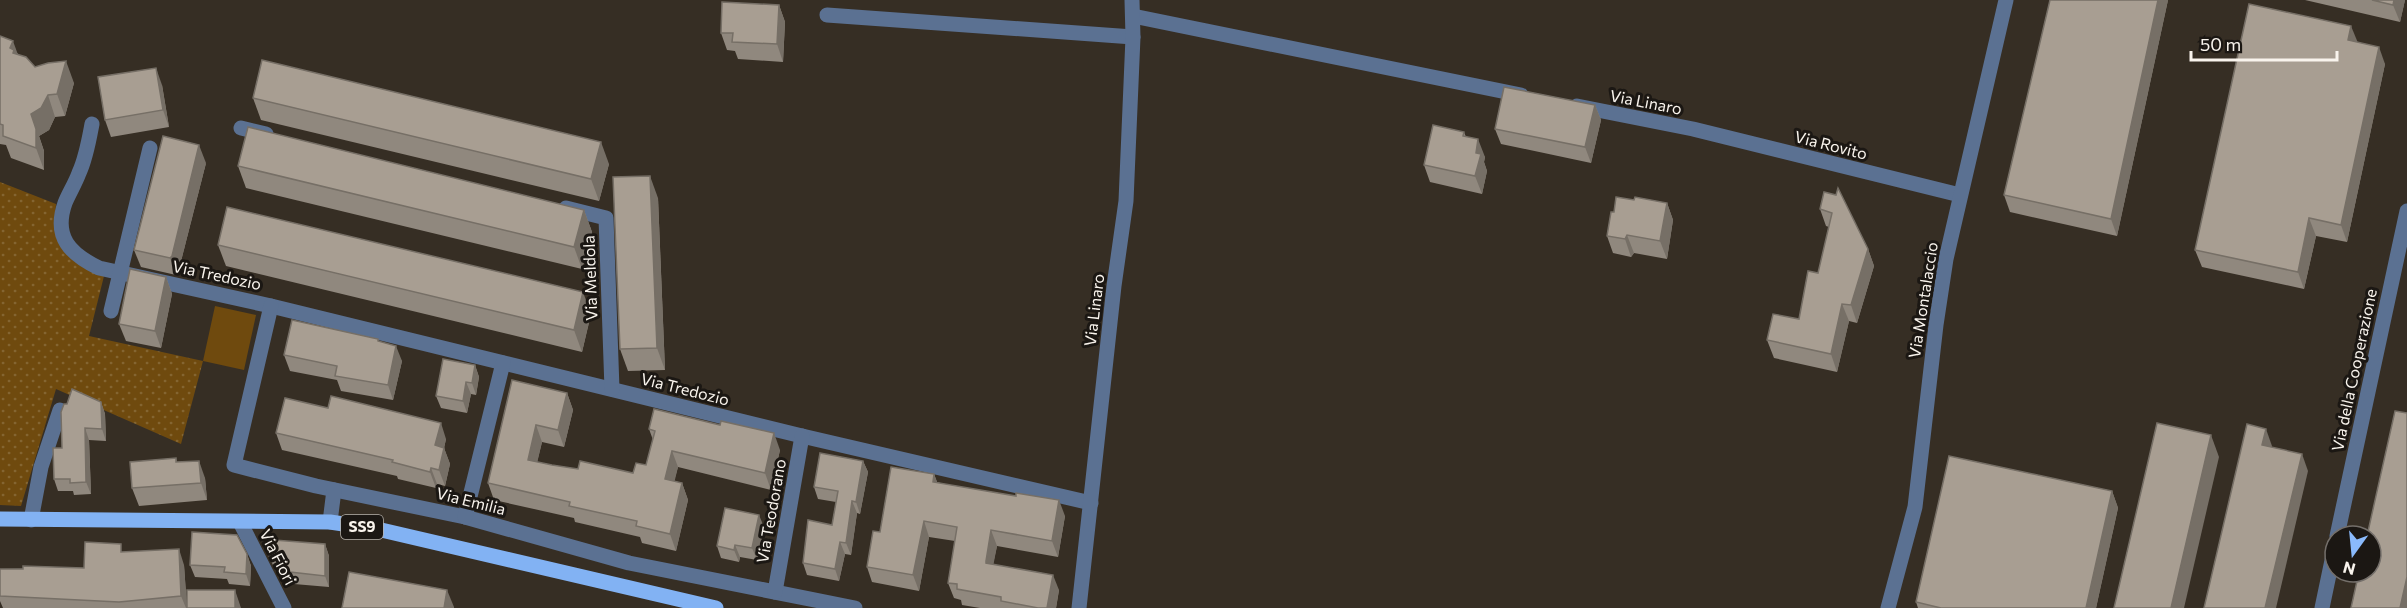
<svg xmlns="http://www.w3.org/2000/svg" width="2407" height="608" viewBox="0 0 2407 608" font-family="Commissioner,sans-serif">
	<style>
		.grass { fill: #6f4a0e }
		.park { fill: url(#park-dots) }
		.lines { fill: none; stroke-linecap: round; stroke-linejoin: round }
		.street { stroke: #5b7192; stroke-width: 15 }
		.primary { stroke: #82b2f3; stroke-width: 15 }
		.wall { fill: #90887e }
		.shaded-wall { fill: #766f66 }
		.building { fill: #a89e92; stroke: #766f66; stroke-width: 1.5 }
		.labels { text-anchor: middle; stroke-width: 6; stroke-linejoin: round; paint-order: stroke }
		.shield { fill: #1b1713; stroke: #b6b2ac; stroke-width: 1.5 }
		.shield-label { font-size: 15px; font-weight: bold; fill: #f9f4ed }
		.street-label { font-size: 16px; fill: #f9f4ed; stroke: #1b1713 }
	</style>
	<defs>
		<pattern id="park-dots" width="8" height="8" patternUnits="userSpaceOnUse" patternTransform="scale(1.5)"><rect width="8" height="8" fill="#6f4a0e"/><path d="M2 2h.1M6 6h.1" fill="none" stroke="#846531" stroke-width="1.8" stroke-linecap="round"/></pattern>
	</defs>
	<rect width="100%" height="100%" fill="#362e24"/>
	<path class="grass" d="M215,306L256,315L244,370L203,361Z"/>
	<path class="park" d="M0,182L56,204L55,218L58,233L104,276L89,336L203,361L181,444L56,389L21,506L0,505Z"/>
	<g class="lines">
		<g class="street">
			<path d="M827,15L1133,37"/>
			<path d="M1133,16L1521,95"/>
			<path d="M1577,106L1693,129L1960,195"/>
			<path d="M92,124C89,140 86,158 79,173C75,184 69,193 65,203C53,237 70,254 99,268L271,306L802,436L1091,503"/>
			<path d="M241,128L266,134"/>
			<path d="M566,208L606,218L612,389"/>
			<path d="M271,306L234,465L316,486L465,517L629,563L855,608"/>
			<path d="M111,311L150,148"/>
			<path d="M465,517L503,363"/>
			<path d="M31,520L41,467L60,410"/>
			<path d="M240,522L284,608"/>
			<path d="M330,522L334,490"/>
			<path d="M2337,536L2407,211"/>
			<path d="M775,592L802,436"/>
			<path d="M1079,608L1114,286L1126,201L1133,37L1132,0"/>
			<path d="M1888,608L1915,507L1936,325L1946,259L2006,0"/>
			<path d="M2322,608L2335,546"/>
		</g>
		<path class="primary" d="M0,519L330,522L377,529L716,608"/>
	</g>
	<g class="wall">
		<path d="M2050,0H2168L2117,236L2010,212L2004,195Z"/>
		<path d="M2305,0H2405L2400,22Z"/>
		<path d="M779,5L785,22L783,62L738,59L735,51L727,50L721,33Z"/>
		<path d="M0,36L18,54L35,67L74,83L65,116L55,117L49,130L39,136L44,151V170L11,158L6,145L0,144Z"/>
		<path d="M2357,42L2385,64L2347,242L2316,236L2304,289L2202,267L2195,250Z"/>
		<path d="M162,85L169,127L111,137L105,120Z"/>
		<path d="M253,98L609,164L599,201L261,120Z"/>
		<path d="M1595,105L1601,120L1591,163L1501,144L1495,129Z"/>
		<path d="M1464,132L1466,137L1485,157L1484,162L1487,171L1482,194L1430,182L1424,165Z"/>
		<path d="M206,163L178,273L176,275L141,267L134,250Z"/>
		<path d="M238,166L584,210L592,232L582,269L246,188Z"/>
		<path d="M1824,192L1868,249L1874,266L1857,323L1849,321L1837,372L1774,358L1767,340L1799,319L1818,273L1829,227L1826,226L1820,209Z"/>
		<path d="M658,198L665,370L628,371L620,349Z"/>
		<path d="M1667,203L1673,220L1667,259L1634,253L1631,257L1613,253L1607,236L1614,212Z"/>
		<path d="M218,245L591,314L582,352L226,266Z"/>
		<path d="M166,277L172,294L161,348L126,341L119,324Z"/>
		<path d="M378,339L379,342L402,361L393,400L341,391L337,380L290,371L284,355Z"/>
		<path d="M475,365L479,377L476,395L471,394L467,413L441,408L436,396Z"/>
		<path d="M512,380L567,393L573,410L564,447L542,442L537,462L552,465L578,469L633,473L646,465L653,440L649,429L780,450L771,490L678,467L674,481L682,483L688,500L676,551L642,543L640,537L575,522L574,518L494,500L488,483Z"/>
		<path d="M101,402L105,414L106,441L89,440L91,494L74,495L73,491H58L54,479Z"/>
		<path d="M276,433L446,439L444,448L450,464L445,486L437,484L436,488L398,479L397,476L282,450Z"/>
		<path d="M176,458L177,462L205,478L207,500L139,506L132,488Z"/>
		<path d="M863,461L868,472L860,514L857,513L851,555L845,554L839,581L807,575L803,563L832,525L836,502L818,499L814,487Z"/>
		<path d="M934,474L937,482L1065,516L1058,557L997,546L993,564L1059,590L1056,608H980L962,605L961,600L954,598L948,583L955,541L929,537L919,591L872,582L867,567L880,532Z"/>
		<path d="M2112,491L2118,508L2096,608H1918L1916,602Z"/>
		<path d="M764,527L757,560L740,557L739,562L721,558L717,546Z"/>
		<path d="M261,539L325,544L329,556V587L294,584L286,571L275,569L266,551Z"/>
		<path d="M124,552L184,565L187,608H3L0,601V569L84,568Z"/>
		<path d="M247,554L251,566L250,586L229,584L227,579L195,577L190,565Z"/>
	</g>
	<g class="shaded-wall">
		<path d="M2158,0H2168L2117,236L2111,219Z"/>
		<path d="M2394,0H2405L2400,22L2393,5Z"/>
		<path d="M779,5L785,22L783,62L777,44Z"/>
		<path d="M2351,26L2358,43L2348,40Z"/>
		<path d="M13,41L21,63L10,48Z"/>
		<path d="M2379,47L2385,64L2347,242L2341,225Z"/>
		<path d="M66,61L74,83L65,116L57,94Z"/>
		<path d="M156,68L162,85L169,127L163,110Z"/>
		<path d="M48,95L55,117L49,130L39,136L44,151V170L36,148L31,114Z"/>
		<path d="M1595,105L1601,120L1591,163L1585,147Z"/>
		<path d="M1478,139L1485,157L1484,162L1487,171L1482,194L1475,176L1476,153Z"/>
		<path d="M601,142L609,164L599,201L591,179Z"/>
		<path d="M199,145L206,163L178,273L176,275L170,258Z"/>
		<path d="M650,176L658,198L665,370L657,348Z"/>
		<path d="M1667,203L1673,220L1667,259L1660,241Z"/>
		<path d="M584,210L592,232L582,269L574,247Z"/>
		<path d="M2309,218L2316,236L2304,289L2298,272Z"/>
		<path d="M1627,235L1634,253L1631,257L1625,239Z"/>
		<path d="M1868,249L1874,266L1857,323L1851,305Z"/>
		<path d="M166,277L172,294L161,348L155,331Z"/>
		<path d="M583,292L591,314L582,352L574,330Z"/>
		<path d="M1842,304L1849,321L1837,372L1831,354Z"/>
		<path d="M396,346L402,361L393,400L388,385Z"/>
		<path d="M475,365L479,377L476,395L472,383Z"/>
		<path d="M466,382L471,394L467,413L463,401Z"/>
		<path d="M567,393L573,410L564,447L558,430Z"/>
		<path d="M101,402L105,414L106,441L102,429Z"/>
		<path d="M441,423L446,439L441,462L435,445Z"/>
		<path d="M536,425L542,442L534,476L528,460Z"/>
		<path d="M85,428L89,440L91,494L86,482Z"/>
		<path d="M2266,429L2272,446L2268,462L2262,445Z"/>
		<path d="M774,433L780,450L771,490L765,473Z"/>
		<path d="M2211,435L2219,457L2184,608H2171Z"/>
		<path d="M444,448L450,464L445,486L439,470Z"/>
		<path d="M672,451L678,467L671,496L665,479Z"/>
		<path d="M2302,454L2308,471L2276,608H2265Z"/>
		<path d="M199,461L205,478L207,500L201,483Z"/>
		<path d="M863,461L868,472L860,514L856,502Z"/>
		<path d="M431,468L437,484L436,488L430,472Z"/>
		<path d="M934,474L940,490L933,482Z"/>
		<path d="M682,483L688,500L676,551L670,534Z"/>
		<path d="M2112,491L2118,508L2096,608H2086Z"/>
		<path d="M1059,500L1065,516L1058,557L1052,541Z"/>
		<path d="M852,501L857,513L851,555L846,543Z"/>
		<path d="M759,515L764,527L757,560L752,548Z"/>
		<path d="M924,521L929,537L919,591L913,575Z"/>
		<path d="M991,530L997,546L991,577L986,563Z"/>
		<path d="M840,542L845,554L839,581L835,569Z"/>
		<path d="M325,544L329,556V587L325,576Z"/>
		<path d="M735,545L740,557L739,562L734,550Z"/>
		<path d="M179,549L184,565L187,608H186L181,596Z"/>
		<path d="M247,554L251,566L250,586L246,574Z"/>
		<path d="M1053,575L1059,590L1056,608H1047Z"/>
		<path d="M2407,577V608H2400Z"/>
		<path d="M235,590L241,608H235Z"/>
		<path d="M447,590L454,607V608H444Z"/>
	</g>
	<g class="building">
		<path d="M2050,0H2158L2111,219L2004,195Z"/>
		<path d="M2372,0H2394L2393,5Z"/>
		<path d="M722,2L779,5L777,44L732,42L733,33H721Z"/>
		<path d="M2249,4L2351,26L2348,40L2379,47L2341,225L2309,218L2298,272L2195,250Z"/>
		<path d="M0,36L13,41L10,48L14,50L13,53L26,57L35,67L48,63L66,61L57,94L48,95L41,108L31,114L36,129V148L3,136V125L0,124Z"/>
		<path d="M262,60L601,142L591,179L253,98Z"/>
		<path d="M156,68L163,110L105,120L98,77Z"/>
		<path d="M1504,87L1595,105L1585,147L1495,129Z"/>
		<path d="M1433,125L1464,132L1463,136L1478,139L1476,153L1481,154L1475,176L1424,165Z"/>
		<path d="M248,127L584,210L574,247L238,166Z"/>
		<path d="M163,136L199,145L172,256L170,258L134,250Z"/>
		<path d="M650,176L657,348L620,349L613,177Z"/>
		<path d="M1838,188L1868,249L1851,305L1842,304L1831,354L1767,340L1773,314L1799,319L1808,271L1818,273L1832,213L1820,209L1824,192L1836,195Z"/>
		<path d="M1616,197L1634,200L1635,197L1667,203L1660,241L1627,235L1625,239L1607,236L1611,212H1614Z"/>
		<path d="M227,207L583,292L574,330L218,245Z"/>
		<path d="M130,269L166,277L155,331L119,324Z"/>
		<path d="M292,320L378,339V341L396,346L388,385L335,376L337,366L284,355Z"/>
		<path d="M443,359L475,365L472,383L466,382L463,401L436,396Z"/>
		<path d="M512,380L567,393L558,430L536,425L528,460L552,465L578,469L580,461L633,473L636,463L646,465L655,431L649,429L654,409L720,425L721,421L774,433L765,473L672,451L665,479L682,483L670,534L636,526L637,521L569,506L570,502L488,483Z"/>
		<path d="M72,389L101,402L102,429L85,428L86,482L70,483V479H54L53,448H62L61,412L64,404H67Z"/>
		<path d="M331,396L441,423L435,445L444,448L439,470L431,468L430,472L392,462L393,460L276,433L285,398L328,408Z"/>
		<path d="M2395,411L2407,413V577L2400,608H2351L2359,572H2371V536H2367Z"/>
		<path d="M2157,423L2211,435L2171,608H2114Z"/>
		<path d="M2247,424L2266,429L2262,445L2302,454L2265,608H2204Z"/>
		<path d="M820,453L863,461L856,502L852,501L846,543L840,542L835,569L803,563L808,520L832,525L838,491L814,487Z"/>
		<path d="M1949,456L2112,491L2086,608H1941L1916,602Z"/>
		<path d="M176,458V462L199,461L201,483L132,488L130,462Z"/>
		<path d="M891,467L934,474L933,482L1016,496V493L1059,500L1052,541L991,530L986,561V563L1053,575L1047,608H1038L1001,601V597L957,589V584L948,583L957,527L924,521L913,575L867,567L873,531L880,532Z"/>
		<path d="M725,508L759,515L752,548L735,545L734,550L717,546Z"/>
		<path d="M192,532L237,535L247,554L246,574L224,572L225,567L190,565Z"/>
		<path d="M261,539L325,544V576L290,572L282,559L271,557Z"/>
		<path d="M85,542L121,544V552L179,549L181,596L119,602L0,596V569H23V566L84,568Z"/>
		<path d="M349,572L447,590L444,608H342Z"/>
		<rect x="187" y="590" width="48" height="18"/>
	</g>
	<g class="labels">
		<rect class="shield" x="341" y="515" width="42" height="24" rx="4.5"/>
		<g class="shield-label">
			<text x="362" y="532">SS9</text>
		</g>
		<g class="street-label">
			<text transform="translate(1646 102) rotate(11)" y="6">Via Linaro</text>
			<text transform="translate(1831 145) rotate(14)" y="6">Via Rovito</text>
			<text transform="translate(217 275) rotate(12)" y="6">Via Tredozio</text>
			<text transform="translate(590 278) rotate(-92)" y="6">Via Meldola</text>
			<text transform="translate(1923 300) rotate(-81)" y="6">Via Montalaccio</text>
			<text transform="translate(1094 310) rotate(-83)" y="6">Via Linaro</text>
			<text transform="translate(2354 370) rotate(-78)" y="6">Via della Cooperazione</text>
			<text transform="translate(685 389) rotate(14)" y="6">Via Tredozio</text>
			<text transform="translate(471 501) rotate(14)" y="6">Via Emilia</text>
			<text transform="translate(771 511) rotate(-80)" y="6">Via Teodorano</text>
			<text transform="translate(278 557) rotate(63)" y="6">Via Fiori</text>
		</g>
	</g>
	<g transform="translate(2353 554) rotate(195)"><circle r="28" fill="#1b1713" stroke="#746f6a" stroke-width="1.5"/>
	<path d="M0-4.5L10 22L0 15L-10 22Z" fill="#8abafc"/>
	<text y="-9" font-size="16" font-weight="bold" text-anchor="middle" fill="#f9f4ed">N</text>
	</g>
	<path d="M2191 51v9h146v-9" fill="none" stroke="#f9f4ed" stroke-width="3"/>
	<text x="2200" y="51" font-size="18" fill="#f9f4ed" stroke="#1b1713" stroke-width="4.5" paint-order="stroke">50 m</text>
</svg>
